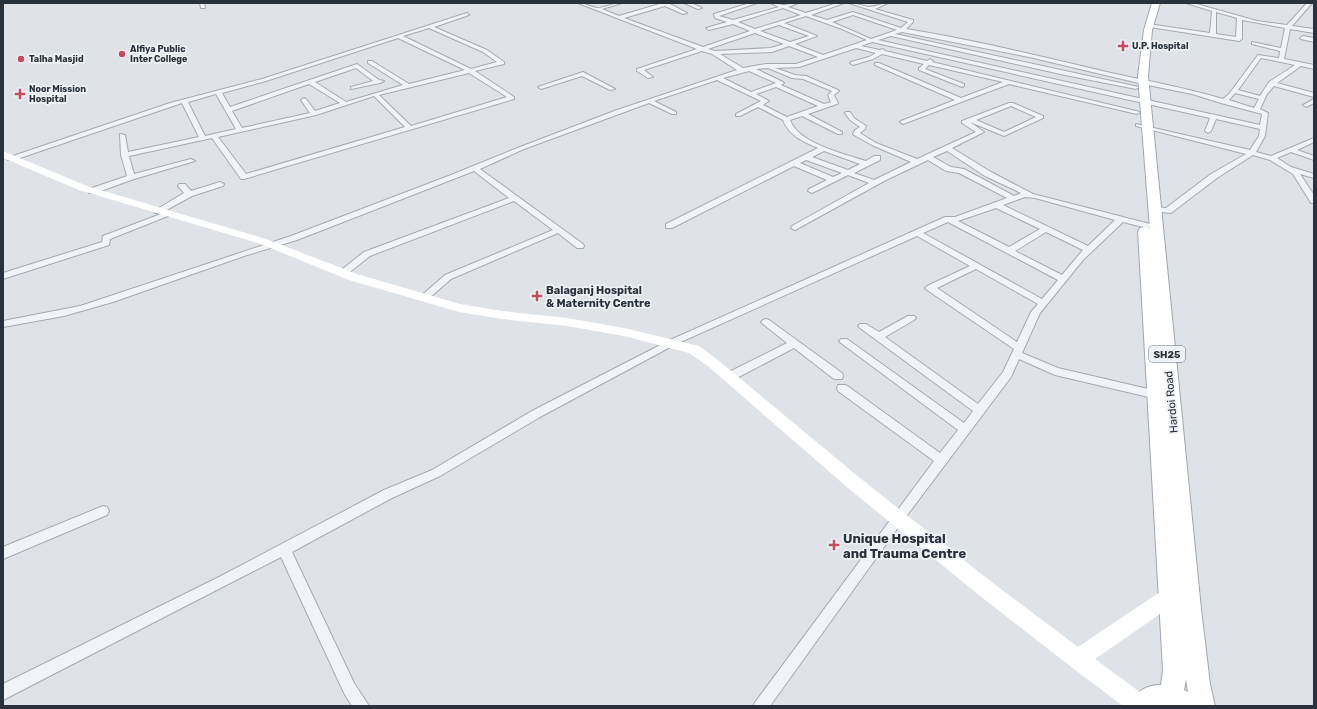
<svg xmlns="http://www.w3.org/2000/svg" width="1317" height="709" viewBox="0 0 1317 709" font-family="Rubik,sans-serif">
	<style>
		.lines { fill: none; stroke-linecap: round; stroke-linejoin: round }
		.street-casing { stroke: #a5aab1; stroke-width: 2 }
		.primary-casing { stroke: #9fa7b2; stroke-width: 2 }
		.street { fill: #f2f3f6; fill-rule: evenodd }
		.secondary { fill: #fff; fill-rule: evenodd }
		.primary { fill: #fff; fill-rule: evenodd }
		.poi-dot { fill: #c44d61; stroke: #eef1f5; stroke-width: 1.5 }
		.labels { text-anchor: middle; stroke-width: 3.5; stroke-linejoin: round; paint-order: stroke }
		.far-poi-label { font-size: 9px; font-weight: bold; fill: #29313d; stroke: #eef1f5; text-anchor: start }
		.shield { fill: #eef1f5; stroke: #646b74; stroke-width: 1 }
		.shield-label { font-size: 10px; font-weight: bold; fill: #29313d }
		.poi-label { font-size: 11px; font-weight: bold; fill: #29313d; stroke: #eef1f5; text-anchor: start }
		.street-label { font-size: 11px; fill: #29313d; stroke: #eef1f5 }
		.near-poi-label { font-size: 13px; font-weight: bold; fill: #29313d; stroke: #eef1f5; text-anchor: start }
	</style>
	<rect width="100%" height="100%" fill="#dfe3e7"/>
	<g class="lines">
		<defs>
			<g id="street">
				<path d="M200,3H204L205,8H201Z"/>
				<path d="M578,3C585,3 590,7 597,8C604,8 614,3 622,3L602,9L619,16L663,3H671L670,4L687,13L683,14L665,6L624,18L703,47L750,31L733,24L709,30L706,28L727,22L715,18L714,14L750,3H757L719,16L733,20L779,7L771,3L784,5L798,3L788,7L806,13L837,3H844L811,15L827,20L853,12L901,28L908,22L849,3C856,3 862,6 869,7C875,7 882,3 888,3L875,9L913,20V22L906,29C975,40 1043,57 1111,73C1148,81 1186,88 1223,99L1229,94L1258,55L1279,58L1280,51L1252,44V42L1281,48L1285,28L1242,20V39L1239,41L1150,27L1148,26V24L1210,33L1212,11L1186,3H1193L1257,21L1287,25L1307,3H1312L1292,26L1314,29V33L1290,29L1284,59L1314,65V69L1301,66L1277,83L1314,93V97L1274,86L1267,94L1260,109L1268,113L1265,136L1256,152L1271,156L1314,138V142L1297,150L1314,156V160L1291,152L1277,158L1291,167L1314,174V178L1300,174L1314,195V203H1311L1293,174L1270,160L1253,155L1217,178L1171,213L1151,211L1150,209L1154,207L1166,208L1211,174L1246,154L1136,126V124L1250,150L1259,136L1260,129L1216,119L1211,131L1208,133L1205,131L1210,118L872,42L861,46L880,50L883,49L885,51L927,61L930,59L933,61L932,62L1140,112L1137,114L1009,84L903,124L900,122L901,121L955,100L875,65V63H879L961,98L1003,82L929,65L925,69L964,84V86L962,87L919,70V68L924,64L882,54L873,59L853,65L850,63L851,62L869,57L876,53L856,48L799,67L775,68L795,75L806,76L838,90L839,91L834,95L838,103L837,104L808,114L842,132V134H838L802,116L790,120C798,143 844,154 866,161L874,156H880V160L854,173L874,180L911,162L872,145L854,135L853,134L855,130L860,127L850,120L845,113L846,112H850L854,118L866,126L865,129L860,133L876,143L917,159L976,132L962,123V121L1009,103H1013L1043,116V118L1004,136L970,122L984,132L952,148L991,172L1033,194L1158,226L1159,228L1155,230L1123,222L1083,260L1040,313L1022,353L1058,368L1161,392L1162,395L1161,398L1157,399L1055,375L1019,359L1011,377L902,522L770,706H753L756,701L934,461L838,391L837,388L838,385H846L940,453L958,430L841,343L839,341L841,339H847L964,423L973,411L860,328L858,326L860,324H866L879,332L908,316H914L916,318L914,320L885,337L978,404L1003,372L1014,349L927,290L925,288L927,286L970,266L917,236L674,345L540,417L440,476L392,498L292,552L354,683L369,706H352L344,693L281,557L3,700V684L221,576L384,490L432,470L532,411L668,341L945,217H955L1007,198L959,173L946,171L928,160L886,180L795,230L791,228L792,226L869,183L848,175L812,193L808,191L809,189L827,180L794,166L672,228H666V224L818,148C804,142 789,136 783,120L758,107L740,116H736V114L761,101L717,80L654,101L676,112V114H672L649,103L524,149L480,169L583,244L584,246L583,248H577L558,233L451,279L427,300H421L419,298L421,296L445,275L553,230L514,201L370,256L346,275H340L339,273L340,271L364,252L509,198L474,171L297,240L244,256L113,302L64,316L3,327V321L80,306L291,236L451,175L520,147L617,110L737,70L712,54L702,51L644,70L653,77L648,78L637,71V69L697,49ZM783,8L801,15L755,29L738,22ZM1216,12L1237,18L1236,37L1216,34ZM853,15L897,30L871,39L832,22ZM806,16L842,29L867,40L823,55L795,44L817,36L784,23ZM779,25L809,36L790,42L760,31ZM902,32L1029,57L1143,84L1192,94L1221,103L1262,114L1260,125L878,40L891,36L1065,75L1136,89L1139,87L895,34ZM755,33L784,44L771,48L715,51L708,49ZM789,46L818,57L796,64H766L743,68L720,54L772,52ZM1261,58L1295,65L1269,82L1260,96L1238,90ZM768,68L792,78L803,79L832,91L828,95L831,102L824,104L781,85L784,83L783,82L756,69ZM749,71L776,83L751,92L723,78ZM776,87L818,106L787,117L763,105L769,101L756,94ZM1235,93L1259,99L1254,108L1229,100ZM1011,106L1036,117L1004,132L976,120ZM824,151L860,164L848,170L812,157ZM947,151L985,176L1021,193L1014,196L964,169L951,167L933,157ZM806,160L842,173L833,177L800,163ZM1025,197L1035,198L1115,220L1088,246L1003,205ZM996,208L1040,229L1009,247L958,221ZM948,222L1058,280L1042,299L923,233ZM1046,232L1083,250L1062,275L1015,251ZM976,269L1038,304L1031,312L1017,342L937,288Z"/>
				<path d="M684,3H691L702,8L698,9Z"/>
				<path d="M467,13L469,15L434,27L487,50L504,62V64L475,71L514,97V99L244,179H241L212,138L129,156L134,174L191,159L195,161L134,179L95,193H89V189L127,176L121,155L120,134L125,135L128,152L199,137L182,103L14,160H8L7,158L170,103L262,79ZM429,28L483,52L497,62L471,69L403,36ZM398,38L465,70L409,84L372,61H368V63L403,85L346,102L315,82L356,68L373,81L351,87V89L380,83L384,81L379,80L357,64L230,107L222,93L266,81ZM469,73L507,97L411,126L379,95ZM309,84L340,103L315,111L306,99L304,98L301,100L310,113L242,128L232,111ZM216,94L236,129L205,136L188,102ZM374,96L405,127L246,174L218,137L316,115Z"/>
				<path d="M1303,36L1314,38V42L1301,39L1300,38Z"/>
				<path d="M583,72L615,89L610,90L582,76L541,89L538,87Z"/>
				<path d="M1314,99V103L1306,107L1303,105Z"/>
				<path d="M220,182L224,184L223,186L192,196L161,213H155L154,211L184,193L178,186L179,184H185L191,191Z"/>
				<path d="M166,212H169L173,214L110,239L109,245L3,279V273L102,242L103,236Z"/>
				<path d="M766,319L769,320L842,373L843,376L842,379H834L794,348L733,380H725L724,377L725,374L787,343L763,324L761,322L763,320Z"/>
				<path d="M103,506L107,507L109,511L107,515L3,559V547Z"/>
			</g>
			<path id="primary" d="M1152,3H1160L1152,30L1148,76L1201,609L1210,684L1215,706H1129C1134,692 1146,685 1161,685L1163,670L1138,231L1140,228L1145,227L1150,229L1138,76L1144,30ZM1186,679L1188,692L1184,690Z"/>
		</defs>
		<use href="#street" class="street-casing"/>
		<use href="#primary" class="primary-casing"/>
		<use href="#street" class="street"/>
		<path class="secondary" d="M3,151L87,186L266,239L357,274L460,304L502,311L567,318L624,328L699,346L719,361L860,478L989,580L1078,647L1163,590L1170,587L1183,591L1186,597L1183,603L1176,606L1173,605L1095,659L1148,698L1151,706H1123L1070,666L975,592L848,488L709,367L689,353L624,336L567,326L502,319L459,312L349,280L258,243L79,190L3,158Z"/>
		<use href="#primary" class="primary"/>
	</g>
	<g class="poi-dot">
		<path d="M1121 40h4v4h4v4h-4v4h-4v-4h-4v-4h4z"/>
		<circle cx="122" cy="54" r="4"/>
		<circle cx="21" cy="59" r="4"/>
		<path d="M18 88h4v4h4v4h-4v4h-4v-4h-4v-4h4z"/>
		<path d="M535 290h4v4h4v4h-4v4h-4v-4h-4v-4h4z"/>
		<path d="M832 539h4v4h4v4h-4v4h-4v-4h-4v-4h4z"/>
	</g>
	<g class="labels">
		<g class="far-poi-label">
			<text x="1132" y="49">U.P. Hospital</text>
			<text x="130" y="52">Alfiya Public<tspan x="130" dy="10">Inter College</tspan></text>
			<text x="29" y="62">Talha Masjid</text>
			<text x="29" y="92">Noor Mission<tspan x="29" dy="10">Hospital</tspan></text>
		</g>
		<rect class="shield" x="1149" y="346" width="36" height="16" rx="3"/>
		<g class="shield-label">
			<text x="1167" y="358">SH25</text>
		</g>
		<g class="poi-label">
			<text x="546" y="294">Balaganj Hospital<tspan x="546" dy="13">&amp; Maternity Centre</tspan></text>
		</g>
		<g class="street-label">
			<text transform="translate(1171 402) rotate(-95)" y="4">Hardoi Road</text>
		</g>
		<g class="near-poi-label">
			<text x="843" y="543">Unique Hospital<tspan x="843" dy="15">and Trauma Centre</tspan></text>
		</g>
	</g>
	<rect width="1317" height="709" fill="none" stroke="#29313d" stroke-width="8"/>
</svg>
